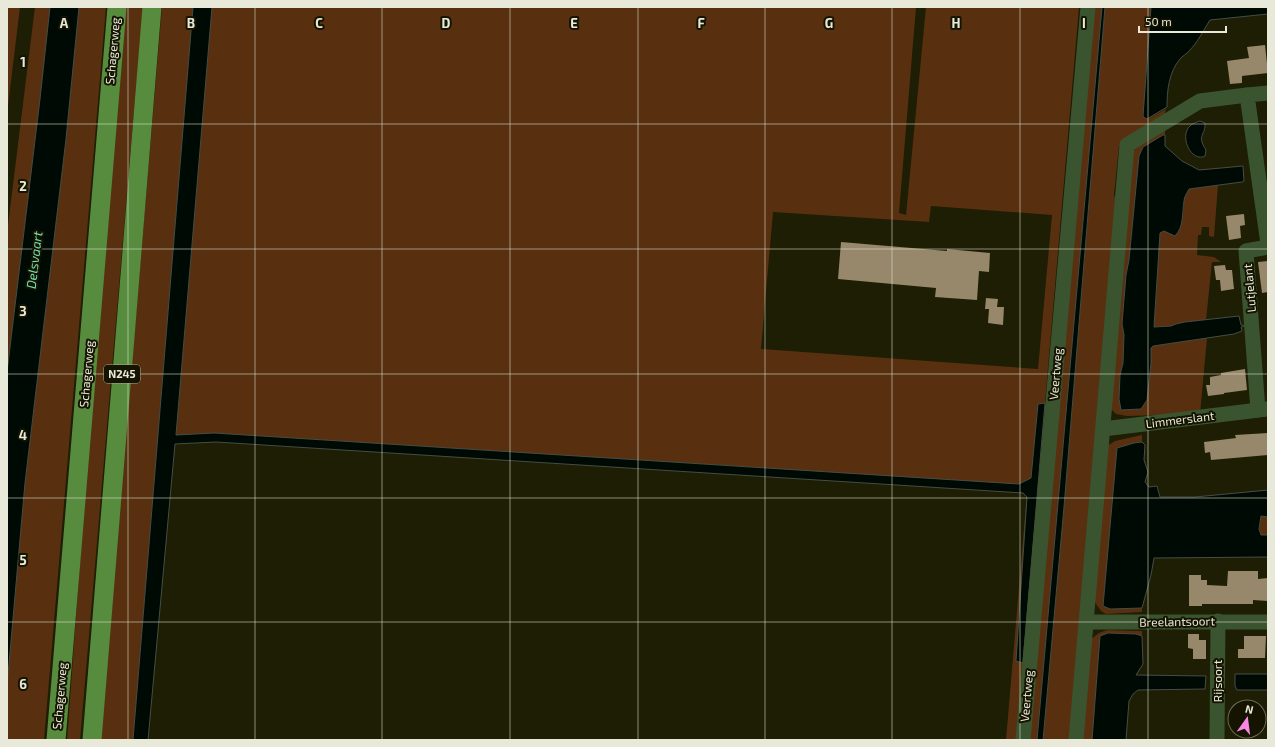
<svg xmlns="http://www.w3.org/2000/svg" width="1275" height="747" viewBox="0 0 1275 747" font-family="'Exo 2',sans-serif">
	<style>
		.green { fill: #583010; fill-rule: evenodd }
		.water { fill: #000a04; stroke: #464d44 }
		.building { fill: #97886b }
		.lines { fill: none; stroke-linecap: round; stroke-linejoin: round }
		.minor { stroke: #3b5430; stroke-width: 15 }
		.major { stroke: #578c3e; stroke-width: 19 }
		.grid { fill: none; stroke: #e8e9d8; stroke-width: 1; stroke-opacity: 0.55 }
		.labels { text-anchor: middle; stroke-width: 4; stroke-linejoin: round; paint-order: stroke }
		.shield { fill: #141400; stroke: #a8a997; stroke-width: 1 }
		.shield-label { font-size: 11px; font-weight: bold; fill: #e8e9d8 }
		.street-label { font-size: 12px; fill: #e8e9d8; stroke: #141400 }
		.water-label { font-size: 13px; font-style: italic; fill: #75daae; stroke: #141400 }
		.grid-label { font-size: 13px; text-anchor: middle; font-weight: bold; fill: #e8e9d8; stroke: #141400; stroke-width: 4; stroke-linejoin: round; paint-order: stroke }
	</style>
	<rect width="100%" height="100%" fill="#1d1e03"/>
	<g class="green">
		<path d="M7,7H20L7,114Z"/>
		<path d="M35,7H50L40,99L7,372V233Z"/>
		<path d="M79,7H106L44,740H7V686L25,483L66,139Z"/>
		<path d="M124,7H143L80,740H67L89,438Z"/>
		<path d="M162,7H193L133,740H100Z"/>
		<path d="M212,7H916L899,213L906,215L926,7H1079L1016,740H1006L1027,493L176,435ZM931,206L1052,215L1038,369L761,349L773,212L929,222Z"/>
		<path d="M1094,7H1102L1037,740H1029Z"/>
		<path d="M1105,7H1151L1143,116L1148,119L1166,109L1164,116L1132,136L1119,146L1114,195L1117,204L1070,740H1043L1064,507Z"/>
		<path d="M1165,129V135H1163L1142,149L1139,156L1129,260L1126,275L1123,330L1124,335L1123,363L1120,375L1119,399L1122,410L1147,400L1151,363V348L1153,346L1207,338L1200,414L1127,416L1116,414L1109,407L1131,158L1135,148Z"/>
		<path d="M1218,185L1214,237L1209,236V227H1202L1201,235H1198L1197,255L1214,257L1221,262H1212L1206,320L1185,322L1176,324L1172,326L1154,327L1160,232L1164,231L1183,217L1184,199L1189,189Z"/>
		<path d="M1142,435V442L1134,443L1117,448L1110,609L1142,608V612L1106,614L1101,611L1094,601L1107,446L1115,441Z"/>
		<path d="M1261,516L1268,517V535H1261L1259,534Z"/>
		<path d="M1107,630L1142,631V636L1136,634L1100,636L1092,740H1081L1090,640L1099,633Z"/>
	</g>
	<g class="water">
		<path d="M50,7H79L66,139L25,483L7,686V372L40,99Z"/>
		<path d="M193,7H212L176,435L214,433L1019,484L1031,478L1038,404L1045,403L1023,663L1016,661L1027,497L1023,493L216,442L175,444L148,740H133Z"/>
		<path d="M1102,7H1105L1064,507L1043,740H1037Z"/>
		<path d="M1151,7H1268V14L1210,20C1203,31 1198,42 1189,51C1187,54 1182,56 1180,59C1169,72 1167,90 1167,107L1147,119L1145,118L1143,116Z"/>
		<path d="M1200,121L1205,123C1206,135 1196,135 1206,150L1205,156C1191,163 1178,135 1191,125C1194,123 1197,122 1200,121Z"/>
		<path d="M1163,135H1165V146L1182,161L1199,170L1243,166L1244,181L1242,182L1189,189C1187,193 1184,197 1184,201C1182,213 1184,227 1175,236L1164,231L1160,233L1154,327L1171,326L1176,324L1185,322L1239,316L1241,325H1243L1244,326L1241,327L1242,331L1234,334L1153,346L1151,348V363L1147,400L1141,409L1121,410L1119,399L1120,375L1123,363L1124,335L1122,324L1126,275L1129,260L1139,156L1143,147Z"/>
		<path d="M1142,442L1145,445L1144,460L1148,472L1145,482L1149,487L1157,486L1160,497H1195L1268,490V517L1261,516L1259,529L1261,535H1268V557L1154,558L1151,575L1142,608L1110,609L1103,606L1117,448L1134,443Z"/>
		<path d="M1108,633L1136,634L1142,636L1143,664L1136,675L1206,676L1205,689L1138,690L1133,694L1129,701L1126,740H1092L1100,636Z"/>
		<path d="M1235,674H1268V690H1237L1235,686Z"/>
	</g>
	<g class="building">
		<path d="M1265,45L1268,73L1242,76V83L1230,84L1227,61L1249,58L1247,47Z"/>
		<path d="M1244,214L1245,225L1240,226L1241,238L1229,240L1226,216Z"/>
		<path d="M841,242L947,251V249L990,253L989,272L979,271L977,300L935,297L936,288L838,279Z"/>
		<path d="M1268,261V292L1262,293L1258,262Z"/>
		<path d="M1225,265L1226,270H1232L1234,289L1221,291L1220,280H1216L1214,266Z"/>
		<path d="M986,298L998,299L997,307H1004L1003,325L988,323L989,309H985Z"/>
		<path d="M1245,369L1247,390L1224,393V394L1208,396L1206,385H1210V377L1221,375V373Z"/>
		<path d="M1268,433V455L1211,460L1210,452L1205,453L1204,442L1236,438L1235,435Z"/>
		<path d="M1228,571H1258V579L1268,578V601L1253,600V604H1202V606H1189V575H1201V580H1207V585L1227,586Z"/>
		<path d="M1188,634H1199V640H1206V659H1193V649L1188,648Z"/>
		<path d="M1244,636H1266L1265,658H1238V649H1244Z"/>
	</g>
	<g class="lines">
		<g class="minor">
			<path d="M1268,93L1247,95L1268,244"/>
			<path d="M1258,410L1246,251L1268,247"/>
			<path d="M1103,429L1267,409"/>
			<path d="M1086,622H1268"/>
			<path d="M1023,740L1088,7"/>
			<path d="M1076,740L1127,145L1200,101L1247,95"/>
			<path d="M1217,740L1218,621"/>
		</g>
		<g class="major">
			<path d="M56,740L117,7"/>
			<path d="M92,740L152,7"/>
		</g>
	</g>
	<path class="grid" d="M128,7V740M255,7V740M382,7V740M510,7V740M638,7V740M765,7V740M892,7V740M1020,7V740M1148,7V740M7,124H1268M7,249H1268M7,374H1268M7,498H1268M7,622H1268"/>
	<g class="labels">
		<rect class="shield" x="104" y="365" width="36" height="18" rx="3"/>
		<g class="shield-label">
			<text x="122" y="378">N245</text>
		</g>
		<g class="street-label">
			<text transform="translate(113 51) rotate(-85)" y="4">Schagerweg</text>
			<text transform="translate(1250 288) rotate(-95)" y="4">Lutjelant</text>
			<text transform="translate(87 374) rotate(-85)" y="4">Schagerweg</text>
			<text transform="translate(1056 374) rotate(-85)" y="4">Veertweg</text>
			<text transform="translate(1180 420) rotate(-7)" y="4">Limmerslant</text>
			<text transform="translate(1177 622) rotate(-1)" y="4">Breelantsoort</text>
			<text transform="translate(1218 681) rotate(-90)" y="4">Rijsoort</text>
			<text transform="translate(60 696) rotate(-85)" y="4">Schagerweg</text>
			<text transform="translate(1027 696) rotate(-85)" y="4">Veertweg</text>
		</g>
		<g class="water-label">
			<text transform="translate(34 260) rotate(-83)" y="5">Delsvaart</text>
		</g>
	</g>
	<g class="grid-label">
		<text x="64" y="28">A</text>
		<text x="191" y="28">B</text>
		<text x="319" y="28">C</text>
		<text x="446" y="28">D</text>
		<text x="574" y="28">E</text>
		<text x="701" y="28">F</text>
		<text x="829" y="28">G</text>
		<text x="956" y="28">H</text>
		<text x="1084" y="28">I</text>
		<text x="23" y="67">1</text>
		<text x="23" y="191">2</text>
		<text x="23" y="316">3</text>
		<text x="23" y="440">4</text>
		<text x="23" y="565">5</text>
		<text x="23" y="689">6</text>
	</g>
	<rect width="1275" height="747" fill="none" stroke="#e8e9d8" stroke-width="16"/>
	<g transform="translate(1247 719) rotate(14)"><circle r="19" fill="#141400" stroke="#696956"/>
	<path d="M0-3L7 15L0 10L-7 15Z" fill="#fb87e5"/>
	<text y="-6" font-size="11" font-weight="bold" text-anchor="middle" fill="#e8e9d8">N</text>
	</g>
	<path d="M1139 26v6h87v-6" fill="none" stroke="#e8e9d8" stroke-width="2"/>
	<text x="1145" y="26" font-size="12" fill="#e8e9d8" stroke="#141400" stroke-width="3" paint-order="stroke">50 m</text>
</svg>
